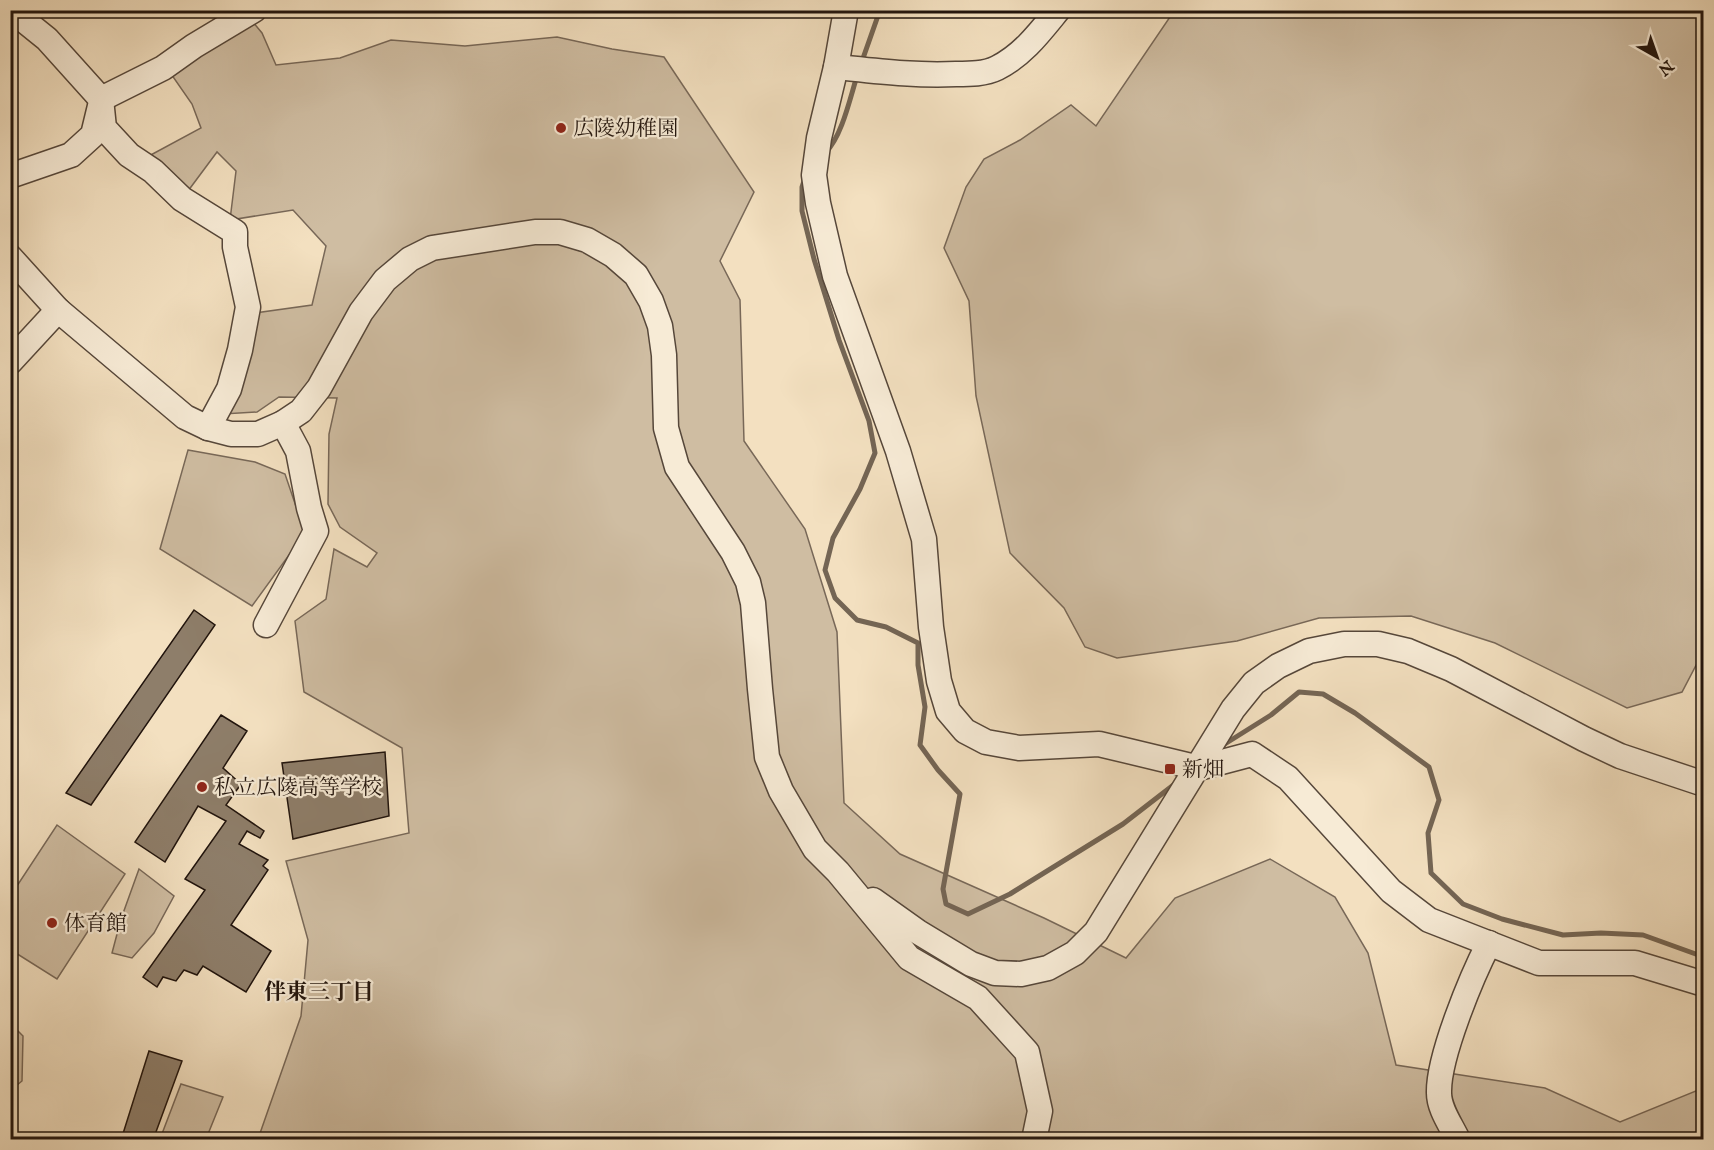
<svg xmlns="http://www.w3.org/2000/svg" width="1714" height="1150" viewBox="0 0 1714 1150" font-family="'IM FELL English','Noto Serif JP',serif">
	<style>
		.green { fill: #cfbda2; stroke: #786858; stroke-width: 1.5 }
		.lines { fill: none; stroke-linecap: round; stroke-linejoin: round }
		.stream { stroke: #746554; stroke-width: 5 }
		.building { fill: #8e7e6a; stroke: #21140d; stroke-width: 1.5 }
		.minor-casing { stroke: #56473a; stroke-width: 27 }
		.minor { stroke: #f7ebd6; stroke-width: 24 }
		.poi-dot { fill: #8f2418; stroke: #f7ebd6; stroke-width: 2 }
		.labels { text-anchor: middle; stroke-width: 4.5; stroke-linejoin: round; paint-order: stroke }
		.poi-label { font-size: 21px; fill: #21140d; stroke: #f7ebd6; text-anchor: start }
		.neighbourhood-label { font-size: 22px; font-weight: bold; fill: #21140d; stroke: #f7ebd6 }
	</style>
	<rect width="100%" height="100%" fill="#f3e0c0"/>
	<filter id="stains"><feTurbulence type="fractalNoise" baseFrequency=".00333" numOctaves="4"/><feColorMatrix values="0 0 0 0 .2 0 0 0 0 .09 0 0 0 0 .02 0 0 0 .5 -.17"/></filter>
	<radialGradient id="worn" r=".72"><stop offset=".6" stop-color="#630" stop-opacity="0"/><stop offset="1" stop-color="#630" stop-opacity=".3"/></radialGradient>
	<g class="green">
		<path d="M1174,11H1703L1704,650L1682,692L1627,708L1495,643L1411,616L1319,618L1237,641L1117,658L1085,647L1064,608L1010,553L976,396L969,301L944,248L966,187L984,159L1020,140L1071,105L1096,126Z"/>
		<path d="M252,21L262,33L276,65L340,58L391,40L465,46L557,37L612,49L664,57L754,192L720,261L740,300L744,441L805,529L837,632L844,803L900,854L1044,918L1126,958L1175,898L1270,859L1335,897L1368,953L1396,1065L1545,1088L1620,1122L1703,1088V1139H258L301,1016L308,940L286,861L409,833L402,748L304,692L295,621L326,599L334,549L367,567L377,553L340,527L328,504L329,434L337,398L279,397L257,412L223,414L255,313L312,305L326,246L293,210L230,220L236,171L217,152L185,195L147,157L201,128L192,104L169,71Z"/>
		<path d="M188,450L255,462L285,474L305,533L252,606L160,549Z"/>
		<path d="M57,825L125,874L57,979L11,950V895Z"/>
		<path d="M139,869L174,896L154,933L132,958L112,953L121,919Z"/>
		<path d="M10,1023L23,1036L22,1081L11,1090Z"/>
		<path d="M181,1084L223,1097L206,1139H160Z"/>
	</g>
	<g class="lines">
		<g class="stream">
			<path d="M861,64L880,10"/>
			<path d="M826,152C842,136 850,98 857,76"/>
			<path d="M805,178L802,187V211L814,259L839,340L869,421L875,453L860,489L833,538L825,570L835,598L857,620L886,627L918,643V665L925,707L920,745L938,770L960,794L943,889L946,904L968,914L1010,894L1123,824L1176,783"/>
			<path d="M1220,747L1271,715L1299,692L1323,694L1355,713L1429,767L1439,800L1428,833L1431,873L1463,904L1502,919L1563,935L1601,933L1643,935L1704,957"/>
		</g>
	</g>
	<g class="building">
		<path d="M194,610L215,625L91,805L66,793Z"/>
		<path d="M221,715L247,731L223,768L241,784L226,805L264,831L260,838L247,831L239,844L268,860L263,866L268,870L231,925L271,951L246,992L203,966L197,975L184,970L176,981L163,977L157,987L143,977L205,890L185,879L226,821L198,806L165,862L135,842Z"/>
		<path d="M385,752L389,816L293,839L282,763Z"/>
		<path d="M149,1051L182,1061L153,1140H121Z"/>
	</g>
	<g class="lines">
		<defs>
			<g id="minor">
				<path d="M11,10L47,39L101,99L104,128L129,155L153,171L182,199L235,232V247L248,307L240,350L229,389L208,428"/>
				<path d="M846,10L836,67L819,138L814,175L818,203L835,276L898,451L924,539L931,627L939,681L948,711L965,731L986,742L1019,748L1099,744L1199,768L1252,754L1288,778L1391,891L1429,920L1539,963H1635L1704,984"/>
				<path d="M836,67C876,71 916,76 956,74C970,74 985,74 997,68C1023,55 1040,32 1058,10"/>
				<path d="M101,99L163,68L194,46L254,10"/>
				<path d="M10,176L71,155L93,135L100,106"/>
				<path d="M10,257L58,310L185,417L208,428L231,434H258L283,423L301,411L319,388L361,312L385,280L410,259L432,248L535,232H560L587,240L613,255L636,275L651,301L660,326L664,355L666,428L677,467L733,552L748,582L753,603L760,689L767,757L781,791L815,849L838,872L909,958L978,998L1027,1052L1040,1111L1034,1140"/>
				<path d="M10,362L58,310"/>
				<path d="M266,625L316,531L309,508L298,451L283,423"/>
				<path d="M873,900L918,932L971,964L995,973L1021,974L1048,968L1075,953L1096,932L1233,709L1254,683L1278,666L1309,651L1344,644H1378L1408,651L1451,669L1584,739L1620,756L1704,784"/>
				<path d="M1458,1140C1451,1125 1439,1109 1439,1093C1438,1057 1472,976 1489,943"/>
			</g>
		</defs>
		<use href="#minor" class="minor-casing"/>
		<use href="#minor" class="minor"/>
	</g>
	<g class="poi-dot">
		<circle cx="561" cy="128" r="6"/>
		<rect x="1164" y="763" width="12" height="12" rx="3"/>
		<circle cx="202" cy="787" r="6"/>
		<circle cx="52" cy="923" r="6"/>
	</g>
	<g class="labels">
		<g class="poi-label">
			<text x="573" y="135">広陵幼稚園</text>
			<text x="1182" y="776">新畑</text>
			<text x="214" y="794">私立広陵高等学校</text>
			<text x="64" y="930">体育館</text>
		</g>
		<g class="neighbourhood-label">
			<text x="319" y="999">伴東三丁目</text>
		</g>
	</g>
	<rect width="1714" height="1150" fill="none" stroke="#f3e0c0" stroke-width="36"/>
	<rect x="12" y="12" width="1690" height="1126" fill="none" stroke="#21140d" stroke-width="3"/>
	<rect x="18" y="18" width="1678" height="1114" fill="none" stroke="#21140d" stroke-width="1.5"/>
	<g transform="translate(1657 57) rotate(140)" stroke="#f7ebd6" stroke-width="4.5" paint-order="stroke">
	<path d="M0-4.5L10 22L0 15L-10 22Z" fill="#21140d"/>
	<text y="-9" font-size="16" font-weight="bold" text-anchor="middle" fill="#21140d">N</text>
	</g>
	<rect width="100%" height="100%" filter="url(#stains)"/>
	<rect width="100%" height="100%" fill="url(#worn)"/>
</svg>
